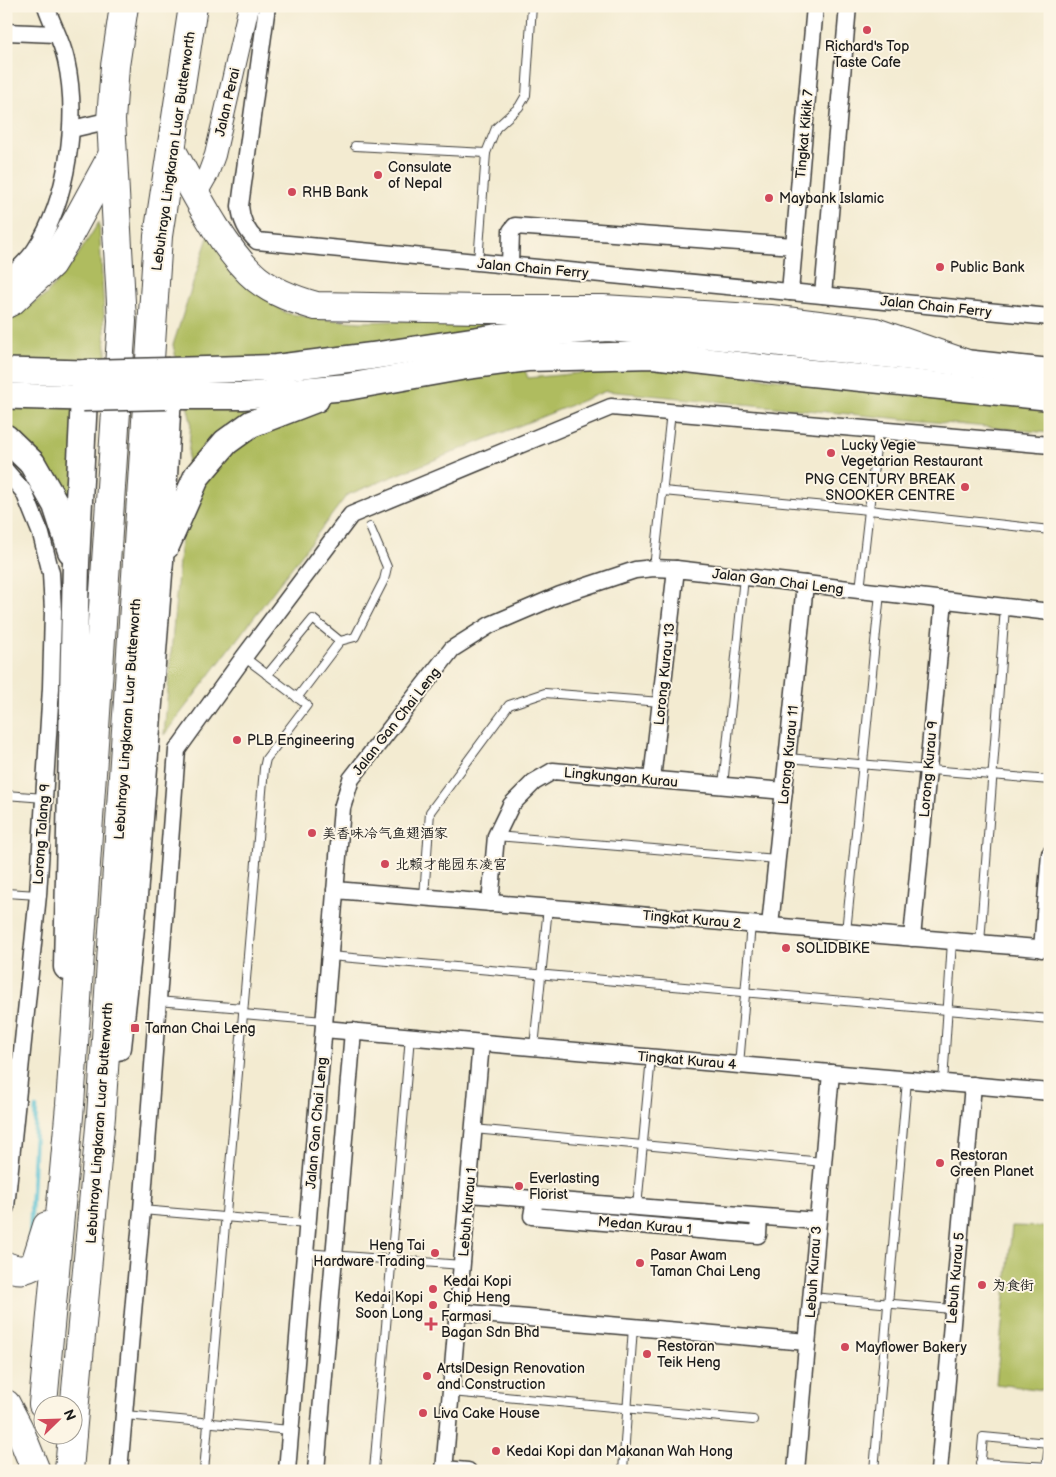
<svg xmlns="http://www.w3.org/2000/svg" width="1056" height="1477" viewBox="0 0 1056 1477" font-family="'Balsamiq Sans','LXGW WenKai TC',sans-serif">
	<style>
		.green { fill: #afbc5e; stroke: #666c3d }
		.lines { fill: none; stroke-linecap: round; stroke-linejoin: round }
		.stream { stroke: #57c0d3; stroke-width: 4.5 }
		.service-casing { stroke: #3c3b37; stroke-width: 10 }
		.minor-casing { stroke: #3c3b37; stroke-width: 19 }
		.tertiary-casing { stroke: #3c3b37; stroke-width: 22 }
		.primary-casing { stroke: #3c3b37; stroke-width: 28 }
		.trunk-casing { stroke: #3c3b37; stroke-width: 29 }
		.motorway-casing { stroke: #3c3b37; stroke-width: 30 }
		.service { stroke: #fff; stroke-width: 8 }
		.minor { stroke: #fff; stroke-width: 16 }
		.tertiary { stroke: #fff; stroke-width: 20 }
		.primary { stroke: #fff; stroke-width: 25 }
		.trunk { stroke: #fff; stroke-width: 26 }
		.motorway { stroke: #fff; stroke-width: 28 }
		.trunk-bridge-casing { stroke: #3c3b37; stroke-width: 29; stroke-linecap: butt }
		.trunk-bridge { stroke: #fff; stroke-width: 26 }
		.poi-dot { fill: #d1495b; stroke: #fcf5e5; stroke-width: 2 }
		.labels { text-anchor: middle; stroke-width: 4; stroke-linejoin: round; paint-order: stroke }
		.poi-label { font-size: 14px; fill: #1c1c1c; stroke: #fcf5e5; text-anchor: start }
		.street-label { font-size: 14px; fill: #1c1c1c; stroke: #fcf5e5 }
	</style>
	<rect width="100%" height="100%" fill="#fcf5e5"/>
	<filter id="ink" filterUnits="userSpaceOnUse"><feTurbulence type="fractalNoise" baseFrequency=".02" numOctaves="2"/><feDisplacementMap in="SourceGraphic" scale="10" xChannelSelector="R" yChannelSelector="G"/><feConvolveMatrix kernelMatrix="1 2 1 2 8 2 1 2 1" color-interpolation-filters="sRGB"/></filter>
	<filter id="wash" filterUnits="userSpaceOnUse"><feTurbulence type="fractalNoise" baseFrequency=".0096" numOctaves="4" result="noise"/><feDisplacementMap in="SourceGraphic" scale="20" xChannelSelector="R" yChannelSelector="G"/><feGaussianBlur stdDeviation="1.12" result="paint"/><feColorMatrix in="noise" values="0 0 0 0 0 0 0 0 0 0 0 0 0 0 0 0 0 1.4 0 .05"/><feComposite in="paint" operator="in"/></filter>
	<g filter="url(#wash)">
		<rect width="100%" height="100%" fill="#f3ebd1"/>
		<g class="green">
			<path d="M99,222L107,369L83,366L72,511L6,427V319L45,296L73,263Z"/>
			<path d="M209,234L246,285L286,313L319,319L360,322L468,319L507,322L528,378L641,367L691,370L1050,408V433L606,391L347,495L164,735L191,422L173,345Z"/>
			<path d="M1012,1226L1050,1227V1369H1047L1044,1390L996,1384Z"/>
		</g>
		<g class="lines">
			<path class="stream" d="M30,1237L36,1108"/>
		</g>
	</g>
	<g filter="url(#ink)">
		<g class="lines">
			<defs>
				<g id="service">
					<path d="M355,146L486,153"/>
					<path d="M478,262L486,153L496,128L519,107L526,95L532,6"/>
					<path d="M663,491L869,510L1050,530"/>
					<path d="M654,568L671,412"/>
					<path d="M860,590L878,430"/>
					<path d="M267,675L313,619L340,641L355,637L384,580L387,567L370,527"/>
					<path d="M297,698L340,641"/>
					<path d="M787,758L1050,780"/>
					<path d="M723,786L744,577"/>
					<path d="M6,795L44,798"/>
					<path d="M496,836L777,859"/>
					<path d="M6,893L38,895"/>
					<path d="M424,897L430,812L509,705L545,693L661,702"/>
					<path d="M846,932L880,593"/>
					<path d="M980,943L1005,607"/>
					<path d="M330,956L1050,1019"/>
					<path d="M157,1001L243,1008"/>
					<path d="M243,1014L324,1021"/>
					<path d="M534,1047L548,907"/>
					<path d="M739,1065L751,924"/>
					<path d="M943,1083L952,941"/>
					<path d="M474,1129L823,1162"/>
					<path d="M637,1207L651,1057"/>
					<path d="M142,1210L307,1224"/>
					<path d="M305,1253L462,1265"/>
					<path d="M811,1297L952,1309"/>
					<path d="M451,1392L753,1420"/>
					<path d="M125,1415L290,1430"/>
					<path d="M980,1463L1050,1467"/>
					<path d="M204,1471L264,768L266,759L307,705L244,657"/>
					<path d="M374,1471L410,1036"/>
					<path d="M623,1471L633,1327"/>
					<path d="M874,1471L907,1080"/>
					<path d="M980,1471L983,1437L1049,1443L1046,1471"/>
				</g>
				<g id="minor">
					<path d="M267,6L240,206C241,220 246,231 257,241L1050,317"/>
					<path d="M6,32L56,34"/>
					<path d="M72,129L111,120"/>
					<path d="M510,265L511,231L515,226L794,246"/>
					<path d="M6,281C15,271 27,262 35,250C68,200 79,118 66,60C62,41 52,24 46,6"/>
					<path d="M790,292L815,6"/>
					<path d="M823,295L848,6"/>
					<path d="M6,471L24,492L41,534L51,573L53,611L51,688L38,895L6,1207"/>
					<path d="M652,779L676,569"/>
					<path d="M335,890L1050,949"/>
					<path d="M490,903L496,836L511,805L534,782L553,771L784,791"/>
					<path d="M770,926L805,584"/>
					<path d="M912,938L944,600"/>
					<path d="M1042,949L1050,854"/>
					<path d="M324,1029L1050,1092"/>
					<path d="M469,1194L817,1221"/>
					<path d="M535,1199L532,1216L758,1235L759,1217"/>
					<path d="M458,1312L807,1342"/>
					<path d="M444,1469L468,1471"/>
					<path d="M119,1471L142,1210L177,750L244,657L351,515L611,407L1050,445"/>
					<path d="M287,1471L342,808L351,779L452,649L490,625L560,595L635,570L654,568L676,569L1050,612"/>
					<path d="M316,1471L353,1031"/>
					<path d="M444,1471L481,1043"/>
					<path d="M796,1471L831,1073"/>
					<path d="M939,1471L973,1085"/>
				</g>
				<path id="tertiary" d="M196,195L208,174L215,155L249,6"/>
				<g id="primary">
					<path d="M6,371L85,373"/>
					<path d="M6,396L83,398"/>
				</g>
				<g id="trunk">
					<path d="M167,396H242L347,387L466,366L527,358L653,355L772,369L1050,397"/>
					<path d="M6,438L32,463L56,505L71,551"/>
					<path d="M166,546L197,476L226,442L251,424L316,399"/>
					<path d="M67,967L76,563L85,377"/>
					<path d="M118,1047L133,909L160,561L169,371L276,368L372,356L498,337L607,328L714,336L1050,372"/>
				</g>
				<g id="motorway">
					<path d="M171,149C192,187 224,252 257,279C275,293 295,300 316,306L482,309H603L770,319L875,332L964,363"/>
					<path d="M6,304L12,301L51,264L69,235L112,156"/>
					<path d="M6,1266C18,1271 25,1271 35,1264L47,1226"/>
					<path d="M6,1404L19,1429L36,1471"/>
					<path d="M43,1404L70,1105L122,321L111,120L115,66L124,6"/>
					<path d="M72,1434L101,1116L158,236L193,6"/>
					<path d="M69,1471L72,1434"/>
				</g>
			</defs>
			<use href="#service" class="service-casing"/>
			<use href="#minor" class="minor-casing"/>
			<use href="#tertiary" class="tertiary-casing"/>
			<use href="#primary" class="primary-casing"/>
			<use href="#trunk" class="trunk-casing"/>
			<use href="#motorway" class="motorway-casing"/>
			<use href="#service" class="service"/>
			<use href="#minor" class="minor"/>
			<use href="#tertiary" class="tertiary"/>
			<use href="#primary" class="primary"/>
			<use href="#trunk" class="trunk"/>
			<use href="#motorway" class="motorway"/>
			<defs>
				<g id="trunk-bridge">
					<path d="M85,373L169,371"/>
					<path d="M83,398L167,396"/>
				</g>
			</defs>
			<use href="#trunk-bridge" class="trunk-bridge-casing"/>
			<use href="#trunk-bridge" class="trunk-bridge"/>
		</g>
	</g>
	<g class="poi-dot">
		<circle cx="867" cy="30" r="5"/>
		<circle cx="378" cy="175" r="5"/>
		<circle cx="292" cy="192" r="5"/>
		<circle cx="769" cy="198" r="5"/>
		<circle cx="940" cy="267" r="5"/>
		<circle cx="831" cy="453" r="5"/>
		<circle cx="965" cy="487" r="5"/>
		<circle cx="237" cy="740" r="5"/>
		<circle cx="312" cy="833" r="5"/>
		<circle cx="385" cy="864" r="5"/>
		<circle cx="786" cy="948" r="5"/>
		<rect x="130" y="1023" width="10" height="10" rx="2.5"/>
		<circle cx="940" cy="1163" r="5"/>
		<circle cx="519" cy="1186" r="5"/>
		<circle cx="435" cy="1253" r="5"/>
		<circle cx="640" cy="1263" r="5"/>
		<circle cx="982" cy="1285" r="5"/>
		<circle cx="433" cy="1289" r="5"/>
		<circle cx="433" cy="1305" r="5"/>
		<path d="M428.5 1316.5h5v5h5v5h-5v5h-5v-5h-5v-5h5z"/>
		<circle cx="845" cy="1347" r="5"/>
		<circle cx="647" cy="1354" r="5"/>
		<circle cx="427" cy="1376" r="5"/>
		<circle cx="423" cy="1413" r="5"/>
		<circle cx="496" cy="1451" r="5"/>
	</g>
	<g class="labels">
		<g class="poi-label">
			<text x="867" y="51" text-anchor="middle">Richard's Top<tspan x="867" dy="16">Taste Cafe</tspan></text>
			<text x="388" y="172">Consulate<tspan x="388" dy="16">of Nepal</tspan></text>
			<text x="302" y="197">RHB Bank</text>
			<text x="779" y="203">Maybank Islamic</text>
			<text x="950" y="272">Public Bank</text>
			<text x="841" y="450">Lucky Vegie<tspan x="841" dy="16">Vegetarian Restaurant</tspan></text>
			<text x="955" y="484" text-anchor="end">PNG CENTURY BREAK<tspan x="955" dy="16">SNOOKER CENTRE</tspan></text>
			<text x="247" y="745">PLB Engineering</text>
			<text x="322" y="838">美香味冷气鱼翅酒家</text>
			<text x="395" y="869">北赖才能园东凌宫</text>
			<text x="796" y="953">SOLIDBIKE</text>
			<text x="145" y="1033">Taman Chai Leng</text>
			<text x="950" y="1160">Restoran<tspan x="950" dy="16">Green Planet</tspan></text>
			<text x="529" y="1183">Everlasting<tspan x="529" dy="16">Florist</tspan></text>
			<text x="425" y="1250" text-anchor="end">Heng Tai<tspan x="425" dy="16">Hardware Trading</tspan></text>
			<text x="650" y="1260">Pasar Awam<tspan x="650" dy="16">Taman Chai Leng</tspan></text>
			<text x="443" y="1286">Kedai Kopi<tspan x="443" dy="16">Chip Heng</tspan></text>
			<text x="992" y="1290">为食街</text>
			<text x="423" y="1302" text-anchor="end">Kedai Kopi<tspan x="423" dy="16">Soon Long</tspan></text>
			<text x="441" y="1321">Farmasi<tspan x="441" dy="16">Bagan Sdn Bhd</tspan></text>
			<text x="657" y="1351">Restoran<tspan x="657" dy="16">Teik Heng</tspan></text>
			<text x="855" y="1352">Mayflower Bakery</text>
			<text x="437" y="1373">Arts|Design Renovation<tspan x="437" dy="16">and Construction</tspan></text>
			<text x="433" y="1418">Liva Cake House</text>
			<text x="506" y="1456">Kedai Kopi dan Makanan Wah Hong</text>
		</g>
		<g class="street-label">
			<text transform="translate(227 102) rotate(-77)" y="5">Jalan Perai</text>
			<text transform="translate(804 134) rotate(-85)" y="5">Tingkat Kikik 7</text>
			<text transform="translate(173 151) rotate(-82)" y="5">Lebuhraya Lingkaran Luar Butterworth</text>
			<text transform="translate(533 268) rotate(5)" y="5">Jalan Chain Ferry</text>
			<text transform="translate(936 306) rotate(6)" y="5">Jalan Chain Ferry</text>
			<text transform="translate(778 581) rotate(7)" y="5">Jalan Gan Chai Leng</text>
			<text transform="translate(664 674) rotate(-84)" y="5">Lorong Kurau 13</text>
			<text transform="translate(127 719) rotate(-86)" y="5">Lebuhraya Lingkaran Luar Butterworth</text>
			<text transform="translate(396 721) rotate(-52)" y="5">Jalan Gan Chai Leng</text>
			<text transform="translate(788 755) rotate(-84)" y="5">Lorong Kurau 11</text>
			<text transform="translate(928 769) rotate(-85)" y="5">Lorong Kurau 9</text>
			<text transform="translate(621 777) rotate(5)" y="5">Lingkungan Kurau</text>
			<text transform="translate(41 834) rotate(-86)" y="5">Lorong Talang 9</text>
			<text transform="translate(692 919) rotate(5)" y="5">Tingkat Kurau 2</text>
			<text transform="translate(687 1060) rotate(5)" y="5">Tingkat Kurau 4</text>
			<text transform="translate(99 1123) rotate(-86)" y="5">Lebuhraya Lingkaran Luar Butterworth</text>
			<text transform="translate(316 1123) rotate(-85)" y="5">Jalan Gan Chai Leng</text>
			<text transform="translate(467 1212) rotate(-85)" y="5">Lebuh Kurau 1</text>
			<text transform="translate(645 1225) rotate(5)" y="5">Medan Kurau 1</text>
			<text transform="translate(813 1272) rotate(-86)" y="5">Lebuh Kurau 3</text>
			<text transform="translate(955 1278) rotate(-85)" y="5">Lebuh Kurau 5</text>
		</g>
	</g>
	<rect width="1056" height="1477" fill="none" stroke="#fcf5e5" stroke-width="25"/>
	<g transform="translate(58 1420) rotate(67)"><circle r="24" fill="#fcf5e5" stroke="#a29e95"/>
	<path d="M0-4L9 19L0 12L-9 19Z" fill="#d1495b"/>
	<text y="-8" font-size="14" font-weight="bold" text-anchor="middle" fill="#1c1c1c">N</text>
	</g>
</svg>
